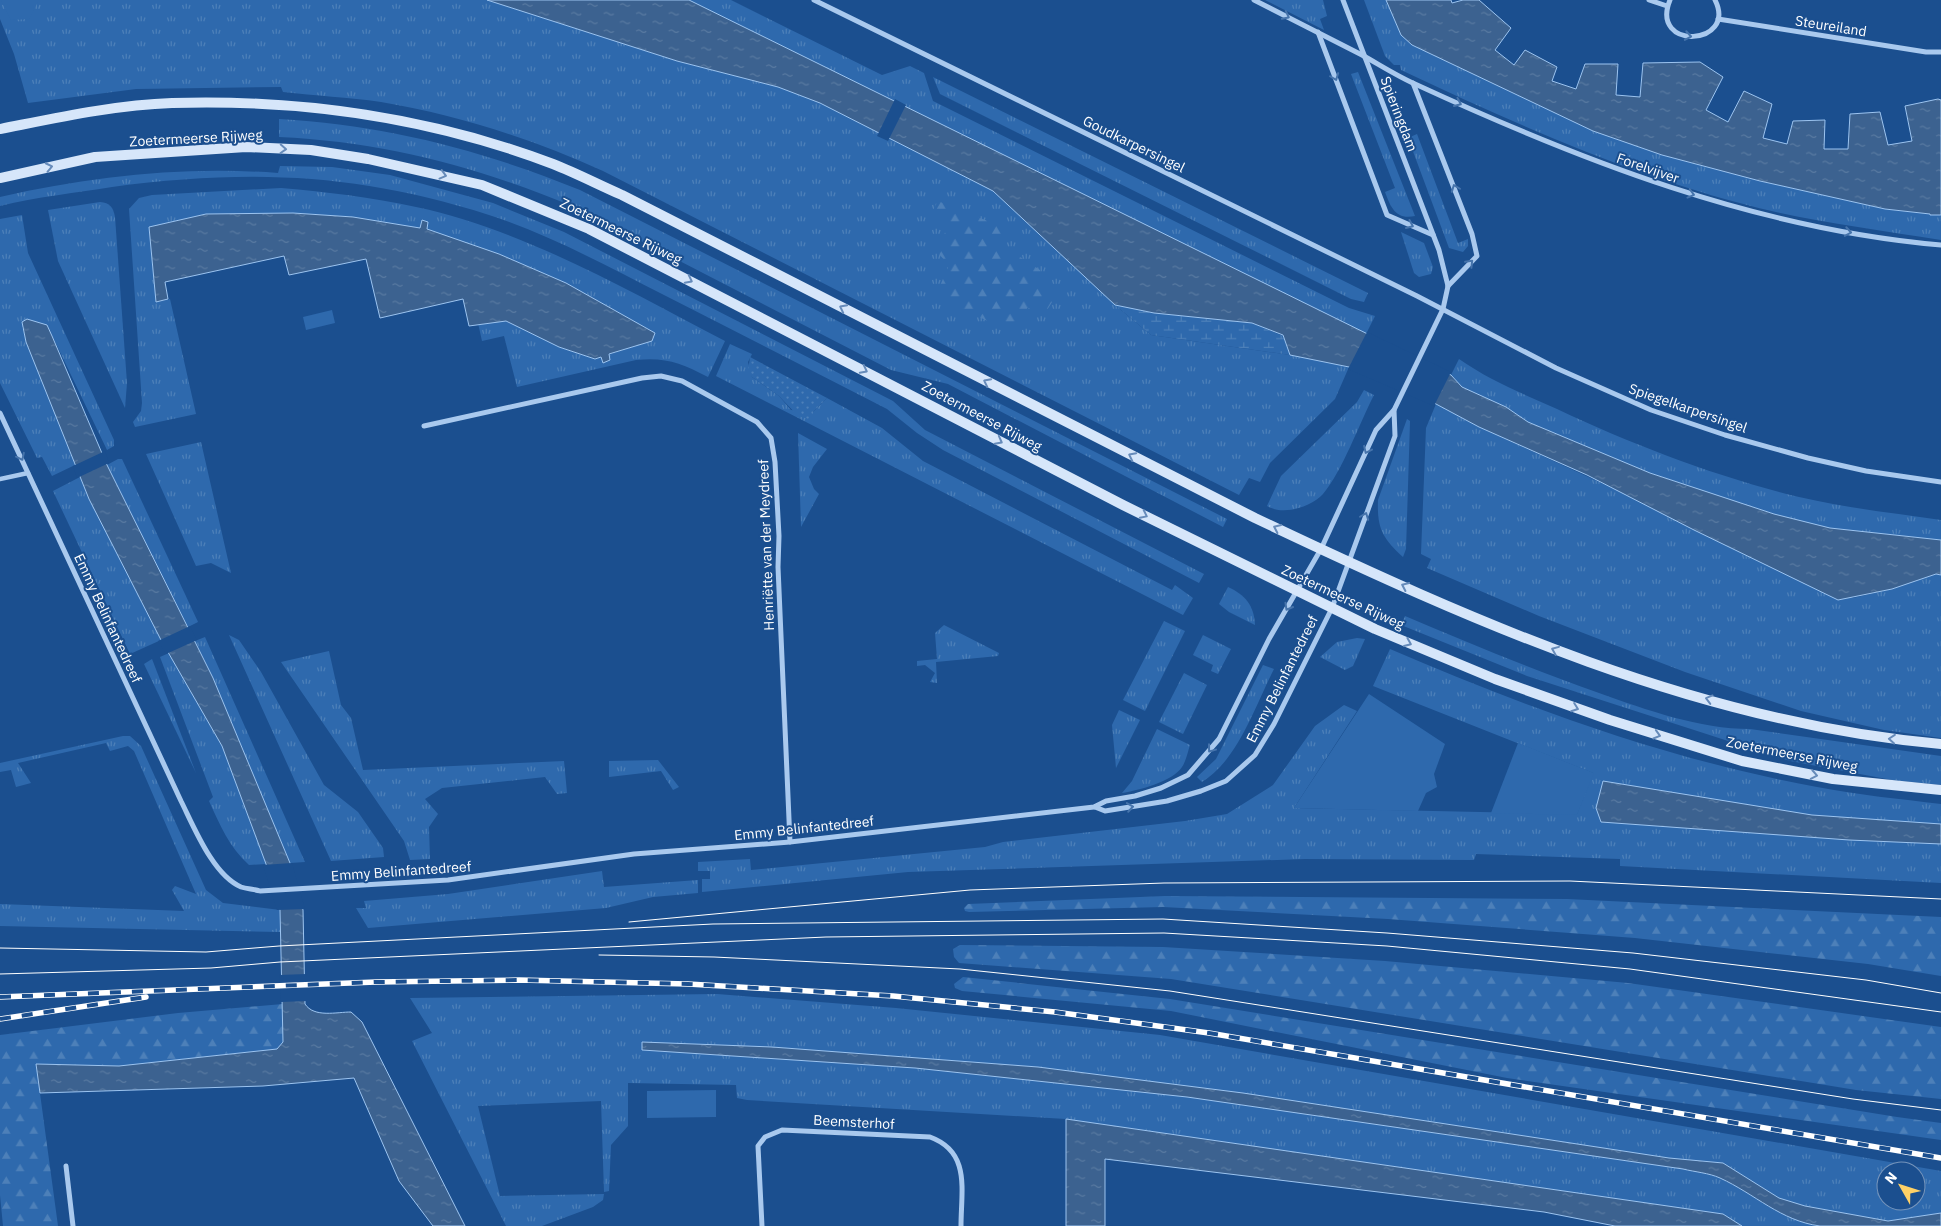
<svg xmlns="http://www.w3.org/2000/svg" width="1941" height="1226" viewBox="0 0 1941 1226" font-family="'IBM Plex Sans',sans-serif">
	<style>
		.grass { fill: url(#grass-tufts); fill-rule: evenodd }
		.forest { fill: url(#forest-firs) }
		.wetland { fill: url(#wetland-marsh) }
		.park { fill: #2e69ad }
		.garden { fill: url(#garden-dots) }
		.water { fill: url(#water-ripples); stroke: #9cc4f0 }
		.pier { fill: #1b4f8f }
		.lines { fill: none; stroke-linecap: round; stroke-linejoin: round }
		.pedestrian { stroke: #a9c9ee; stroke-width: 4.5 }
		.minor { stroke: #a9c9ee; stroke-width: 5 }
		.secondary { stroke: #d6e6fa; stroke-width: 10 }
		.tram { stroke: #fff; stroke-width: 1 }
		.rail-casing { stroke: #fff; stroke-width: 5.5 }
		.rail { stroke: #1b4f8f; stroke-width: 4; stroke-dasharray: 11; stroke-linecap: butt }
		.oneway { stroke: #4674ac }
		.oneway2 { stroke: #668bba }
		.labels { text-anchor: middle; stroke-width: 4; stroke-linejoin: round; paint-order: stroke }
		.street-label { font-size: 14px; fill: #fff; stroke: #1b4f8f }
	</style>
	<defs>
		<pattern id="grass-tufts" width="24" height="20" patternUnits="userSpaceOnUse" patternTransform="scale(1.25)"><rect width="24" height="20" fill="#2e69ad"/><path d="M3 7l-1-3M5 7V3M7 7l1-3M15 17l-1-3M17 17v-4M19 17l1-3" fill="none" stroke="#4d80b9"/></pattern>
		<pattern id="forest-firs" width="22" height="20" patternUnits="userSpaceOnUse" patternTransform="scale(1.25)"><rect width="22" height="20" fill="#2e69ad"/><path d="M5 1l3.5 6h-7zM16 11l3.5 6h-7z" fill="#4d80b9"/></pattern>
		<pattern id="wetland-marsh" width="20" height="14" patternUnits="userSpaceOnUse" patternTransform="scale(1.25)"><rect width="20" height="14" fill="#2e69ad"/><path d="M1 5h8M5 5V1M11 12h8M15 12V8" fill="none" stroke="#4d80b9"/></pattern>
		<pattern id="garden-dots" width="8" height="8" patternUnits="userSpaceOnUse" patternTransform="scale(1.25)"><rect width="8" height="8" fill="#2e69ad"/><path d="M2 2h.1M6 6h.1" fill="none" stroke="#4d80b9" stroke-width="1.8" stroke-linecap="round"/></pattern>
		<pattern id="water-ripples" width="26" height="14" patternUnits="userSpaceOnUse" patternTransform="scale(1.25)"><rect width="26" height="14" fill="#3c6290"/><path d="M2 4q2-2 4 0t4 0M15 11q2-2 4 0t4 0" fill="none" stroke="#597aa1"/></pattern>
	</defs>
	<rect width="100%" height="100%" fill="#1b4f8f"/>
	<g class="grass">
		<path d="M0,0H487L677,61L778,87L820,103L993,191L1115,305L1151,335L1290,355L1349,367L1335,399L1270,463L1260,482L1249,478L1239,495L603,171C532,139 458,115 381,102C349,97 315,96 283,92L281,87L136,89L28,103L14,54L0,19Z"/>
		<path d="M689,0H731L882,75L910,66L924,73L933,101L1349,308L1375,316L1366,334Z"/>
		<path d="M1265,0H1323L1327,16L1320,19L1324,30Z"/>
		<path d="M1364,0H1386L1401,35L1412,45L1593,131L1662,155L1760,181L1885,209L1931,214V215H1941V240C1886,231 1831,224 1776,212C1645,182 1522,127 1401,70L1400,65H1394L1385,56Z"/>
		<path d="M1358,72L1415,216C1396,220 1391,208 1385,192L1395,188L1351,74Z"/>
		<path d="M933,77L1368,293L1364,302L1351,299L940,94Z"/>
		<path d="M279,119C386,125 481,150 580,190L1227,519L1223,527L948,384L891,370L577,208C478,167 386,142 279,137Z"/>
		<path d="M1417,134L1458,243L1468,239V246L1463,252L1449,248L1408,138Z"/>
		<path d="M280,166L332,167L390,175L493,203L564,232L893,401L925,430L1204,574L1199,583L943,450L917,433L887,409C813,371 739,333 664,295C607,266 550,235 489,215C357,173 248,169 112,187C74,193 37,197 0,206V197C92,176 184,166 278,173Z"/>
		<path d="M281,188C327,192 371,197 416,207C522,229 629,291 725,341L708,377C681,363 666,357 636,360L517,387L504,336L482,341L478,323L506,321L559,347L595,359L651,341L655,333L566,283L499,254L426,229L422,220L420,228L353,217L293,213L206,214L149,227L156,302L170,299L196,414L135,427L133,422L141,411L142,403L129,209L139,198L152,195Z"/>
		<path d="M100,202C110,203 113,207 115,217L127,383L125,408L58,261L48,210Z"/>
		<path d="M22,215L28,253L114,440V446L107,450L47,325L22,327L75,465L52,476L42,457L37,458L0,383V219Z"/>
		<path d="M1401,232L1424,243L1433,267L1431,274L1419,277L1414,273Z"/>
		<path d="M730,344L752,354L748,362L752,377L779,396L791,410L813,412L827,398L882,428L923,461L1172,590L1175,585L1193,598L1183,615L716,376Z"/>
		<path d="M1459,359C1489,380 1523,394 1557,409C1633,445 1717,477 1799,497C1846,508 1893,513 1941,520V540L1830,528L1774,514L1650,473L1528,422L1506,407L1462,387L1451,375Z"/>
		<path d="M1364,390L1374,395C1360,422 1342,472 1323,494C1311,507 1283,516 1267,506L1281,476L1357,402Z"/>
		<path d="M1436,404L1479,427L1853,598L1892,589L1936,574L1941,575V738L1884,730L1801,711L1685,672L1539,616L1427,568L1431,559L1421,554L1426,428Z"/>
		<path d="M1407,419L1410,421L1406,549L1403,557C1382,538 1377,528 1378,500Z"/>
		<path d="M798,433L827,449L813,467L809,477L814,489L819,494L801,527Z"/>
		<path d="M201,442L231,573L211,563L196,566L146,454Z"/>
		<path d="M118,459H122L198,622L188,627L107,465Z"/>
		<path d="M80,477L161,640L130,654L53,491Z"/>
		<path d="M1228,587C1245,595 1254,605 1255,625L1229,612L1219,604Z"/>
		<path d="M1405,616C1469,643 1533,670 1599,693C1647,710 1699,729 1750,729L1941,756V785L1892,780L1790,761L1527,676L1401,625Z"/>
		<path d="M1164,621L1185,631L1145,711L1123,700Z"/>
		<path d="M944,625L999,653L998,656L936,662L937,683L930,682L935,673L925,665L917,666V661L937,659L935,633Z"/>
		<path d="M229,635L239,640L261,672L324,785L358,812L383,848L384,857L331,861Z"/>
		<path d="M1203,635L1231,649L1218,674L1211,671L1213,665L1193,655Z"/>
		<path d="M205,637L305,862L290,863L213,678L195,641Z"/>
		<path d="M1357,638L1365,639L1353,666L1345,670L1320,657L1337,642Z"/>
		<path d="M1390,649C1527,708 1670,760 1817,787C1858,795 1900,799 1941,804V883L1620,866V859L1476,854L1474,860L1305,859L908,872L702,892V879H710V871H698V862L750,859L751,870L985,847L1003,842L1185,821L1227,814L1273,785L1315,726L1344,705L1357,711L1294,808L1577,814L1593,773L1373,686Z"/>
		<path d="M329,651L341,705L351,718L363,770L564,761L567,793L557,794L545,777L442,788L425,799L438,814L429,827L430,859L410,860L404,841L281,662Z"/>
		<path d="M169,653L222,746L266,864L249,865C229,847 220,825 209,801L213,797L160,657Z"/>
		<path d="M152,659L196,773L144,664Z"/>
		<path d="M1263,665L1274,669C1255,706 1238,760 1202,782L1197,777L1216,759Z"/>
		<path d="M1184,673L1207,685L1183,734L1159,722Z"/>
		<path d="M1119,710L1140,720L1116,768L1112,725Z"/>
		<path d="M1157,729L1190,745C1188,751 1186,761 1182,767C1172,782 1139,790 1122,793L1132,781Z"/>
		<path d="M123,736H130L141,746L206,890L223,903L280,910V932L0,926V904L184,911L172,890L175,886L196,894L134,751L128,746L110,751L106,743L18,763L31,783L16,787L11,770L0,772V763Z"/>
		<path d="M658,760L679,787L673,790L661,771L609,777V761Z"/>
		<path d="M602,871L604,887L698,880V893L653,897L606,908L368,928L356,908H366L364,901L448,894Z"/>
		<path d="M717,994L896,1008L1160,1035L1941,1171V1213L1888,1221L1805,1206L1779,1198L1723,1163L1669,1158L1243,1093L1038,1067L772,1047L642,1043L643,1050L915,1068L1187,1097L1683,1169C1695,1172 1709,1173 1720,1178C1755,1194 1781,1221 1820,1226H1742L1723,1214L1066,1119L747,1100L737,1098L736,1085L628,1083V1126L611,1145L609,1191L604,1192L601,1101L478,1106L500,1196L604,1194L603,1200L593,1207L542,1226H506L412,1041L432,1033L410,998ZM1886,1171H1916V1201H1886Z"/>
	</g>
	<g class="forest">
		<path d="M938,201L1000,226L1005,247L1040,270L1042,288L1054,299L1047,310L1027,308L1013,334L936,295L949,265L937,252L946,230L931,214Z"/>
		<path d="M1165,896L1567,899L1941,917V976L1868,964L1635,938L1388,919L1163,907L969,912L965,911L964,908L968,904Z"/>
		<path d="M960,945L1163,947L1385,961L1628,983L1941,1027V1099L1856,1090L1171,979L959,963L954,957L953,949Z"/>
		<path d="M963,977L1170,999L1897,1117L1941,1123V1140L1507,1078L1171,1011L962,991L955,988L954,984Z"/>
		<path d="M283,1004V1042L277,1049L119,1066L36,1064L58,1226H3L0,1195V1035L178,1013Z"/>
	</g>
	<path class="wetland" d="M1115,305L1154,313L1252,323L1283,336L1290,355L1151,335Z"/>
	<g class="park">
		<path d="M1,0H39L29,19L11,20Z"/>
		<path d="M332,310L335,323L306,330L303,317Z"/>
		<path d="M1369,694L1445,744L1434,774L1437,787L1426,793L1418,811L1294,808Z"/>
		<path d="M1518,743L1594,773L1577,815L1491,813Z"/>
		<path d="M716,1090V1117L647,1118V1091Z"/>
	</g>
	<path class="garden" d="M750,357L827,398L813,412L812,420L798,416L779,396L752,377L748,371Z"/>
	<g class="water">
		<path d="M487,0H689L1451,375L1462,387L1506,407L1528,422L1650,473L1774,514L1830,528L1941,540V575L1936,574L1892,589L1838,600L1694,530L1587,475L1479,427L1436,404L1349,367L1290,355L1283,335L1252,323L1154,313L1115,305L993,191L820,103L778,87L677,61Z"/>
		<path d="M1386,0H1451L1452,3L1463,0H1479L1511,28L1495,50L1514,65L1525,50L1557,67L1552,81L1576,89L1585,64H1618L1616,95L1640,97L1643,63L1700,62L1723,77L1706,110L1728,122L1744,91L1772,104L1763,138L1787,144L1793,121L1825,120L1824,149H1848L1850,114L1880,112L1888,145L1912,141L1905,106L1938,99L1941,100V215H1930V214L1885,209L1760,181L1662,155L1593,131L1412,45L1401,35Z"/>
		<path d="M293,213L353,217L420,228L422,220L428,222L427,229L499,254L566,283L655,333L652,341L609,354L610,360L603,363L601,357L595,359L559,347L506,321L469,326L463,299L380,318L366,259L289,275L284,256L165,282L168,299L156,302L149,227L206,214Z"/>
		<path d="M27,319L47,325L52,336L107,465L213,678L290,863L303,910L305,1004C314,1018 337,1012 351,1012L362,1022L465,1226H433L399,1181L354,1078L263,1086L40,1093L36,1064L119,1066L277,1049L283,1042L280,910L266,864L222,746L161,640L89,499L26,342L22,322Z"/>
		<path d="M1603,781L1812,815L1941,824V844L1849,840L1601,822L1596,808Z"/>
		<path d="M642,1042L772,1047L1038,1067L1243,1093L1669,1158L1723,1163L1779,1198L1805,1206L1888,1221L1941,1213V1226H1820C1781,1221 1755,1194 1720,1178C1709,1173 1695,1172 1683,1169L1187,1097L915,1068L642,1050Z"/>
		<path d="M1066,1119L1723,1214L1742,1226H1615L1544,1212L1105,1159V1226H1066Z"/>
	</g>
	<g class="pier">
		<path d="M895,99L906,105L888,141L877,136Z"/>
		<path d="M1367,332L1451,372L1434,406L1348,369Z"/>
		<path d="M105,451L109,463L77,478L73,466Z"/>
		<path d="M190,626L197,640L166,654L158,641Z"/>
		<path d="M292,863L305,909L277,910L263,865Z"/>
		<path d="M307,974V1001L281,1002L279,975Z"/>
	</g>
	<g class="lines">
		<path class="pedestrian" d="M0,479L28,473"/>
		<g class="minor">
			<path d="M814,0L1417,296L1556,368L1651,410L1725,435L1808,458L1866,471L1941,482"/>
			<path d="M1254,0C1290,18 1326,37 1362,55C1380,65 1397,76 1415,84C1582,161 1756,229 1941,245"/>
			<path d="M1649,0L1667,6"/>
			<path d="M1670,0C1649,51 1738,46 1715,0"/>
			<path d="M1718,19L1926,52H1941"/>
			<path d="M1318,32L1387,215L1433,235"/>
			<path d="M1413,83L1472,234L1477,256L1448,286"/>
			<path d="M0,413L181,801C194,827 213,875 241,887C247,889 254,889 260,891L448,880L634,854L790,842L1094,807L1106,801L1135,796L1161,788L1188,775L1219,739L1269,639L1321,549L1376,430L1394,410L1443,309L1448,286L1439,250L1343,0"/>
			<path d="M424,426L642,378L661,376L682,381L757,422L771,438L775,462L779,536L778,567L790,842"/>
			<path d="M1095,807L1105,811L1167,801L1201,791L1226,781L1255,755L1274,724L1332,608L1395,436L1394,410"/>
			<path d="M66,1166L73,1226"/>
			<path d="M762,1226L758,1146L765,1137L782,1130L930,1137C971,1152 961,1190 961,1226"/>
		</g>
		<g class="secondary">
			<path d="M0,129C56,118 114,105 172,103C301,99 432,118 553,164C576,173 599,185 622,195L1255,518C1472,621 1698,723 1941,744"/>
			<path d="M0,178L95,157L246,147L311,150L368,159L482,185L589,229L1123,505L1375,629L1495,679L1610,720L1742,761L1833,779L1941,790"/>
		</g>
		<g class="tram">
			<path d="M629,922L970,890L1164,883L1570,881L1941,899"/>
			<path d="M0,948L206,952L279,946L713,924L1163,919L1387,933L1633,953L1866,980L1941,993"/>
			<path d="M599,955L714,957L960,969L1170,991L1853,1099L1941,1110"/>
			<path d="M0,974L211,968L280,962L826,937L1164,933L1387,946L1630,969L1941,1012"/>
		</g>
		<defs>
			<g id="rail">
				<path d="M0,997L376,982L519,980L688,984L893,996L1055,1012L1209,1033L1941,1158"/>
				<path d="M0,1019L146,997"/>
			</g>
		</defs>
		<use href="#rail" class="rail-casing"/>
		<use href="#rail" class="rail"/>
	</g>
	<defs><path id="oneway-chevron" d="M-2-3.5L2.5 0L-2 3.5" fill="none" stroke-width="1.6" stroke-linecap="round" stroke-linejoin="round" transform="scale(1.25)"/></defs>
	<g class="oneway">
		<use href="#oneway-chevron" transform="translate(1286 16) rotate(27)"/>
		<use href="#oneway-chevron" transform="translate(1688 36) rotate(10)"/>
		<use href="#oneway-chevron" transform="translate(1335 77) rotate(69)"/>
		<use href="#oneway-chevron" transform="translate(1458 103) rotate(24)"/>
		<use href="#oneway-chevron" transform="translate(1455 188) rotate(-111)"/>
		<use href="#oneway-chevron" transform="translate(1691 194) rotate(15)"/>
		<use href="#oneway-chevron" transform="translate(1410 225) rotate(24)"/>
		<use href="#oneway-chevron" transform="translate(1848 232) rotate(10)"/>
		<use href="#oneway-chevron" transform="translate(1470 263) rotate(-46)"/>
		<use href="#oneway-chevron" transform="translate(1367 450) rotate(115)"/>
		<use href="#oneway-chevron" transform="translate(21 457) rotate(64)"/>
		<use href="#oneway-chevron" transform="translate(1365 516) rotate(-69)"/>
		<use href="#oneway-chevron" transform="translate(1288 607) rotate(120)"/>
		<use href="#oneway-chevron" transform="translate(1211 749) rotate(127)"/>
		<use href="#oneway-chevron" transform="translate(1130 807) rotate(-9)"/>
	</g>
	<g class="oneway2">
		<use href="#oneway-chevron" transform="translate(283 149) rotate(3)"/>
		<use href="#oneway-chevron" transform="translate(49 167) rotate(-12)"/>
		<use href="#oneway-chevron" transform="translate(443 175) rotate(15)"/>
		<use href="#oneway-chevron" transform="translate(689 280) rotate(27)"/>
		<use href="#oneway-chevron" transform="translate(843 308) rotate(-153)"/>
		<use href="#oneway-chevron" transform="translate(864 370) rotate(27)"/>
		<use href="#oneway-chevron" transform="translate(987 382) rotate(-153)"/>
		<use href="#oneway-chevron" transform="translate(999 441) rotate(28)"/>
		<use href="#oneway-chevron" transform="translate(1132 456) rotate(-153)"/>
		<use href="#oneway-chevron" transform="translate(1144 515) rotate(26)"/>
		<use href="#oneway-chevron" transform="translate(1277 528) rotate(-155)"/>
		<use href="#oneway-chevron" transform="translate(1405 586) rotate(-155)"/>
		<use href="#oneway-chevron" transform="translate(1408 643) rotate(23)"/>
		<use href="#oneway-chevron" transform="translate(1555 650) rotate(-158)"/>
		<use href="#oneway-chevron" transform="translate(1709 699) rotate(-165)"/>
		<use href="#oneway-chevron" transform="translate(1575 708) rotate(20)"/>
		<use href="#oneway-chevron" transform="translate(1657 735) rotate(17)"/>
		<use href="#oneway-chevron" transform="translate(1892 739) rotate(-175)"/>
		<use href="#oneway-chevron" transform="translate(1814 775) rotate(11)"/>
	</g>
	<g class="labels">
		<g class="street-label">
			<text transform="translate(1831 26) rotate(9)" y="5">Steureiland</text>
			<text transform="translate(1399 114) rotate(69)" y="5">Spieringdam</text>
			<text transform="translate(196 138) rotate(-3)" y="5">Zoetermeerse Rijweg</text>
			<text transform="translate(1134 144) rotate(26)" y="5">Goudkarpersingel</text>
			<text transform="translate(1648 168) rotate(19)" y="5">Forelvijver</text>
			<text transform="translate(621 231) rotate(26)" y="5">Zoetermeerse Rijweg</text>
			<text transform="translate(1688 408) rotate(19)" y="5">Spiegelkarpersingel</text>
			<text transform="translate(982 416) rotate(28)" y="5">Zoetermeerse Rijweg</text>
			<text transform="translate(766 545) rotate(-92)" y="5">Henriëtte van der Meydreef</text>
			<text transform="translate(1343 597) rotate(25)" y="5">Zoetermeerse Rijweg</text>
			<text transform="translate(108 618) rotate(65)" y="5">Emmy Belinfantedreef</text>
			<text transform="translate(1282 679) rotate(-63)" y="5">Emmy Belinfantedreef</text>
			<text transform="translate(1792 754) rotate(11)" y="5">Zoetermeerse Rijweg</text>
			<text transform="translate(804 828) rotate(-6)" y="5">Emmy Belinfantedreef</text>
			<text transform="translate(401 871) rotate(-4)" y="5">Emmy Belinfantedreef</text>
			<text transform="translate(854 1122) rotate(3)" y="5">Beemsterhof</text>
		</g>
	</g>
	<g transform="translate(1901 1186) rotate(309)"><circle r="24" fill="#1b4f8f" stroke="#7695bc"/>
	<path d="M0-4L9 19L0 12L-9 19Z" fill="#ffd166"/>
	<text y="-8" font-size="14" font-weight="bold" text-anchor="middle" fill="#ffffff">N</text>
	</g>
</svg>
